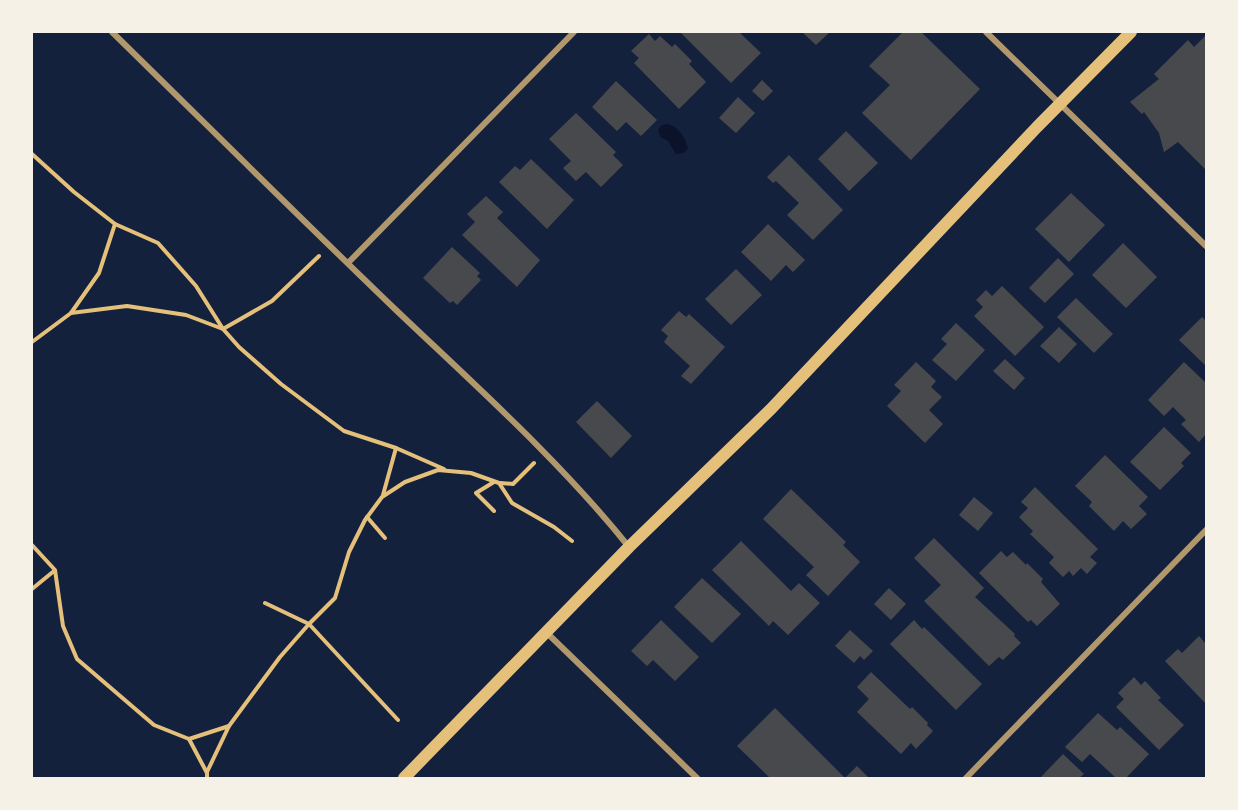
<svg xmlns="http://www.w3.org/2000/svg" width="1238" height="810" viewBox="0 0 1238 810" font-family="Lato,sans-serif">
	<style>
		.water { fill: #0b132b }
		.building { fill: #48494c }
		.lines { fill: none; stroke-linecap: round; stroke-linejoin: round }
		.path { stroke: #e5c07b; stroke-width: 4 }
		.minor { stroke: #b1986c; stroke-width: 6 }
		.secondary { stroke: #e5c07b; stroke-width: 12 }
	</style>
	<rect width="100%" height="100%" fill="#14213d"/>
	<path class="water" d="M666,124C678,125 685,137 688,148L684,153L676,154L668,141L660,137L658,130L662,125Z"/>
	<g class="building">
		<path d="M680,32H739L761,53L731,83Z"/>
		<path d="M802,32H830L816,45Z"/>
		<path d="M903,32H921L980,89L911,160L862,113L890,85L869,66Z"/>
		<path d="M649,34L655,41L660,36L672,47L675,44L692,61L689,64L706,82L679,109L634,63L639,58L631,51Z"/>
		<path d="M1206,35V170L1178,142L1164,152L1159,133L1144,112L1142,114L1130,102L1159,79L1154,74L1188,40L1194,47Z"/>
		<path d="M762,80L773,91L763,101L752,91Z"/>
		<path d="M616,81L657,120L641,136L626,122L617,131L592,107Z"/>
		<path d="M738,97L755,113L736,133L719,118Z"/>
		<path d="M576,113L616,152L613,155L623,165L601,187L586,172L576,181L563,168L571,161L549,139Z"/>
		<path d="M846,131L878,163L849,191L818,159Z"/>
		<path d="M789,155L843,210L813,240L787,215L799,203L776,181L773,183L767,177Z"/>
		<path d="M531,159L574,200L547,229L499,182L515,166L520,170Z"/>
		<path d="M1071,193L1105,225L1069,262L1035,229Z"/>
		<path d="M486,196L503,212L497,218L540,260L517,287L462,235L475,222L467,214Z"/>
		<path d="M768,224L805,260L793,272L786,265L771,281L741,252Z"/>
		<path d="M1123,243L1157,277L1126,308L1092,275Z"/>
		<path d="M452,247L480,273L477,276L481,280L457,305L453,301L450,303L423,278Z"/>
		<path d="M1058,258L1074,274L1045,303L1029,288Z"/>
		<path d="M736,269L762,295L731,325L705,299Z"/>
		<path d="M1002,286L1044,327L1015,356L974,316L983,307L976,300L986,290L992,296Z"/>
		<path d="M1076,298L1113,334L1094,353L1057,317Z"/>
		<path d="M679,311L686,317L689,314L725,347L691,384L681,376L690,366L664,342L668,336L661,330Z"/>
		<path d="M1202,317L1206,321V366L1179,340Z"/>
		<path d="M956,323L985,350L956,381L932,360L947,344L941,339Z"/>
		<path d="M1059,327L1077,344L1059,363L1040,346Z"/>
		<path d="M1005,359L1025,378L1014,390L993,371Z"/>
		<path d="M916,362L936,381L931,387L942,397L929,410L943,424L925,443L887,406L901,391L894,385Z"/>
		<path d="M1184,362L1206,383V434L1199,442L1181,424L1186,420L1173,407L1164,416L1148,400Z"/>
		<path d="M597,401L632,436L611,458L576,422Z"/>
		<path d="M1164,427L1191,453L1181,463L1184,466L1160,490L1130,462Z"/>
		<path d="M1105,455L1148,497L1139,506L1147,514L1131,529L1123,521L1114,531L1089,506L1092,502L1075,486Z"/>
		<path d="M1035,487L1098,549L1090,557L1097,563L1087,574L1081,568L1073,576L1069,571L1063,577L1049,563L1054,557L1030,534L1033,531L1019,517L1028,508L1021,502Z"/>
		<path d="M791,489L846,542L843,545L860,562L828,596L806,575L814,567L763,519Z"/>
		<path d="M974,497L993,513L978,531L959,515Z"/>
		<path d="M934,538L984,588L975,597L1015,634L1014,636L1021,643L1003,660L999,657L989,666L924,601L941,585L914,558Z"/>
		<path d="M741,541L791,591L799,583L820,603L788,635L773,621L769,626L712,570Z"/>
		<path d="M1001,551L1007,557L1013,552L1026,565L1027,563L1043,579L1041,582L1060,604L1037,626L1031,620L1028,622L979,573Z"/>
		<path d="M702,578L741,614L712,643L674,607Z"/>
		<path d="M889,588L906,604L891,620L874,604Z"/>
		<path d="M661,620L699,657L675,681L653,660L647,666L631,651Z"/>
		<path d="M914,620L922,629L924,627L982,684L956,710L890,644Z"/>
		<path d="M850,630L873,651L864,660L860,656L854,663L835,646Z"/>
		<path d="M1199,636L1206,644V704L1165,661L1178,649L1182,653Z"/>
		<path d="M871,672L910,709L912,707L928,723L927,725L933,731L916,749L911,743L901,754L857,712L869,699L857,687Z"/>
		<path d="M1134,677L1141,685L1145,681L1161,698L1158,700L1184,725L1159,750L1116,707L1124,699L1118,693Z"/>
		<path d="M775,708L845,778L857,766L869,778H770L737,746Z"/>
		<path d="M1098,713L1117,730L1120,727L1149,754L1126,778H1116L1090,754L1082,762L1065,747Z"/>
		<path d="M1063,754L1084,774L1079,778H1040Z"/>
	</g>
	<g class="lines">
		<g class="path">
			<path d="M32,154L74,192L115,224L158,243L196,286L223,329L239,347L281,384L344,431L396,448"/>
			<path d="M71,313L127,306L186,315L223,329L272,301L319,256"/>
			<path d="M32,342L71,313L99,273L115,224"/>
			<path d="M494,482L476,493L494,511"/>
			<path d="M500,483L513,484L534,463"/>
			<path d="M383,495L396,448L444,469"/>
			<path d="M367,517L385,538"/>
			<path d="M32,545L55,570L63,626L77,659L154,725L189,739L207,773V778"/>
			<path d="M32,589L54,571"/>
			<path d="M265,603L309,624L335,598L349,552L365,520L382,497L405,482L438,470L471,473L499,483L512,503L554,527L572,541"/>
			<path d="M229,726L280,657L309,624L398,720"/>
			<path d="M189,739L229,726L207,772"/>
		</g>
		<g class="minor">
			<path d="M112,32C207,125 301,219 397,311C477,387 560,461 629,547"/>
			<path d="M986,32L1206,246"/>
			<path d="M348,263L574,32"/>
			<path d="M547,633L697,778"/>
			<path d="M966,778L1206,530"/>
		</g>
		<path class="secondary" d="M404,778L629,547L771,409L1037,127L1131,32"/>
	</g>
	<rect width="1238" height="810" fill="none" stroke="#f6f1e7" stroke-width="66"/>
</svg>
